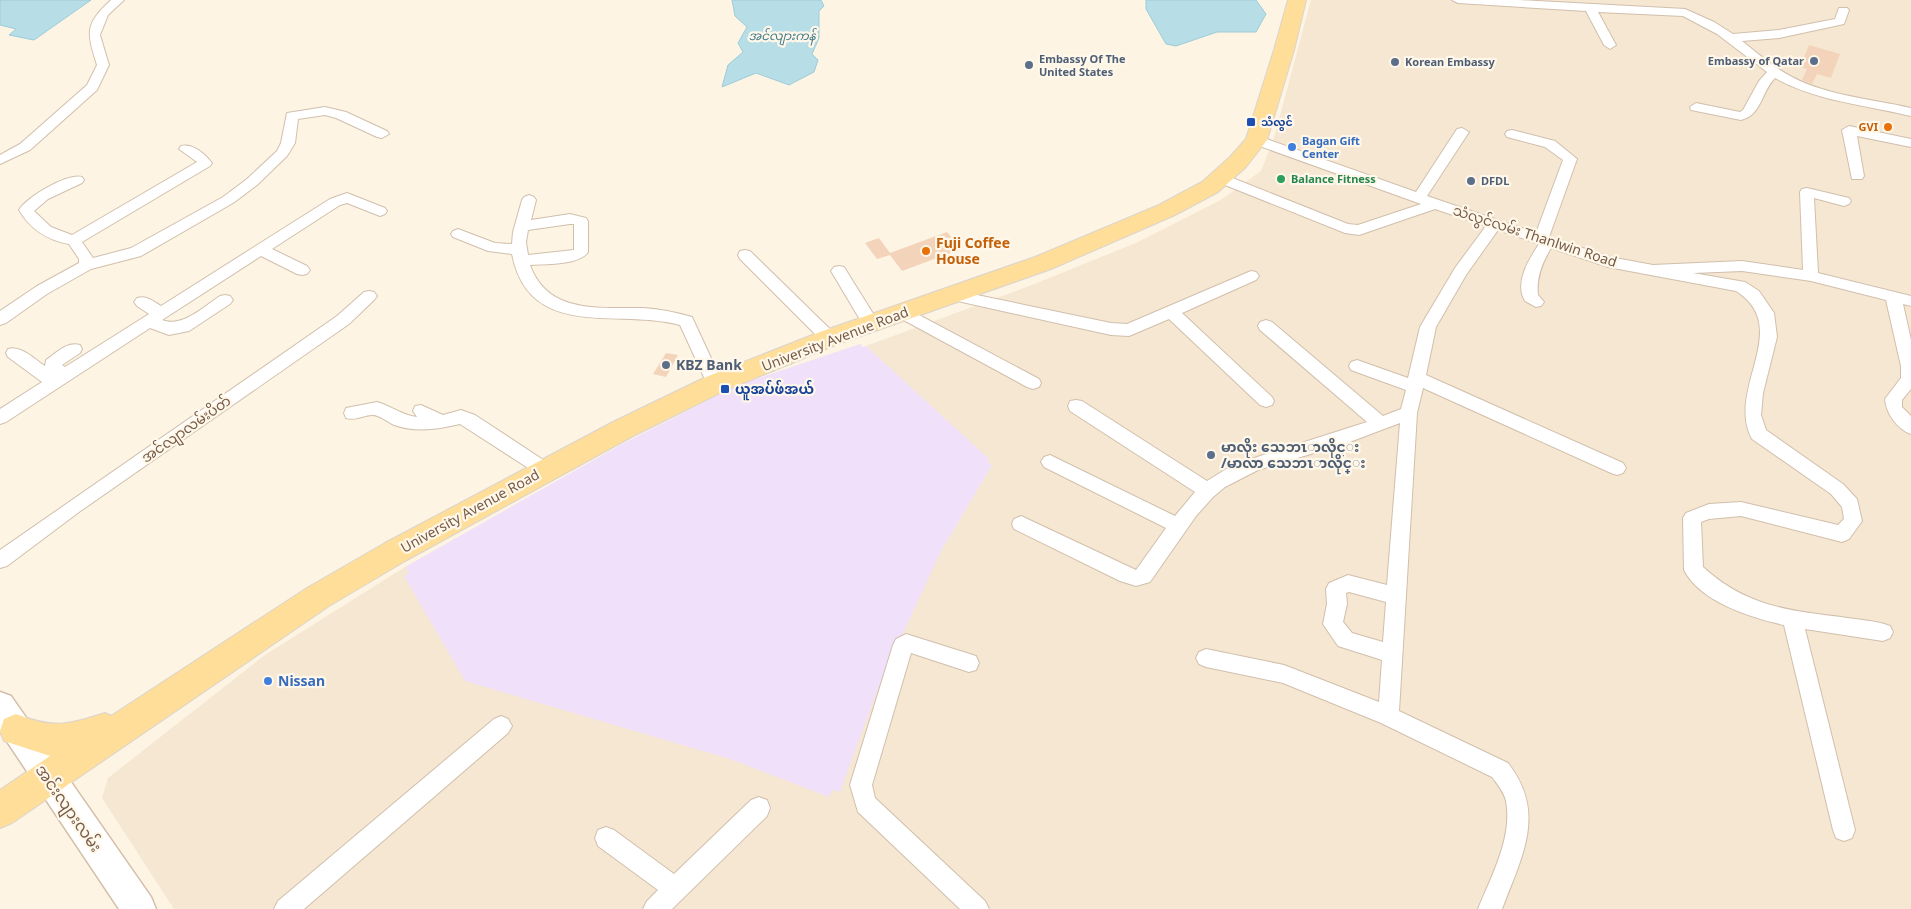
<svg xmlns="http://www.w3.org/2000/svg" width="1911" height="909" viewBox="0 0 1911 909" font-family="'Noto Sans','Noto Sans Myanmar',sans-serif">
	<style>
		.residential { fill: #f5e7d1 }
		.education { fill: #f1e0f9 }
		.water { fill: #b7dde7; stroke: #9dccd9 }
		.building { fill: #f3d4ba }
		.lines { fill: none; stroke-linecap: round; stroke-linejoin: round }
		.street-casing { stroke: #d1bfac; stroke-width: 2 }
		.secondary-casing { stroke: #d4bea9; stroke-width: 3 }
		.primary-casing { stroke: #dbd4cf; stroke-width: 2 }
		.street { fill: #fff; fill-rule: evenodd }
		.secondary { fill: #fff; fill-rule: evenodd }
		.primary { fill: #fede99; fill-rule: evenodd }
		.service-dot { fill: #5c6f8a; stroke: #fff8ea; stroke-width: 2 }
		.transit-dot { fill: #1a4fb4; stroke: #fff8ea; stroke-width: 2 }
		.food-dot { fill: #e8710a; stroke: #fff8ea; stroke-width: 2 }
		.shop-dot { fill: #3f7fe0; stroke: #fff8ea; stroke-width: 2 }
		.leisure-dot { fill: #2e9e5b; stroke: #fff8ea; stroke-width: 2 }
		.labels { text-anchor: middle; stroke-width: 4.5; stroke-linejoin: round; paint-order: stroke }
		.far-service-label { font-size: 11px; font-weight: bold; fill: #4e5e75; stroke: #fff8ea; text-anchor: start }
		.far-transit-label { font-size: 11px; font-weight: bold; fill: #164399; stroke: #fff8ea; text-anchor: start }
		.far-food-label { font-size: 11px; font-weight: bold; fill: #c56008; stroke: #fff8ea; text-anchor: end }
		.far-shop-label { font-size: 11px; font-weight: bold; fill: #366cbe; stroke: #fff8ea; text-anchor: start }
		.far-leisure-label { font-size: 11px; font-weight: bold; fill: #27864d; stroke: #fff8ea; text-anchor: start }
		.far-water-label { font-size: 12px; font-style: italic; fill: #417a8a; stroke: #fff8ea }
		.street-label { font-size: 14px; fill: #765b48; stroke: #fff8ea }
		.food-label { font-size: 14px; font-weight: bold; fill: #c56008; stroke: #fff8ea; text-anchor: start }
		.service-label { font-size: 14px; font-weight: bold; fill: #4e5e75; stroke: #fff8ea; text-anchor: start }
		.transit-label { font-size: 14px; font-weight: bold; fill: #164399; stroke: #fff8ea; text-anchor: start }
		.shop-label { font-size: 14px; font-weight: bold; fill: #366cbe; stroke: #fff8ea; text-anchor: start }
		.near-street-label { font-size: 16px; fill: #765b48; stroke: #fff8ea }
	</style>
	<rect width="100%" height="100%" fill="#fdf4e3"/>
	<path class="residential" d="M1311,0H1911V909H174L102,798L108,778L265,655L405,567L477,664L940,553L992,465L866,346L1032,285L1136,243L1221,200L1261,171L1274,138Z"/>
	<path class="education" d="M860,344L863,347L866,346L989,459L988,462L992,465L940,553L879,686L840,792L832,790L829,797L730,759L465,681L404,576L409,573L405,567L622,444L738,385Z"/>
	<g class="water">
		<path d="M0,0H91L34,40L9,35L16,29L0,25Z"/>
		<path d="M732,0H821L824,6L819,11V38L812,54L818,60L814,72L789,85L756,73L722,87L728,65L743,52L738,43L747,27L735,16Z"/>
		<path d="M1146,0H1256L1266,14L1256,32H1217L1176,46L1166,44L1146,9Z"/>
	</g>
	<g class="building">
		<path d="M1809,45L1840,54L1831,78L1817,74L1812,84L1802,80L1807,69L1800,67Z"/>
		<path d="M947,232L961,249L902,271L890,255L877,259L865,243L879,238L890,253Z"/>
		<path d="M666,353L678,355L666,377L653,374Z"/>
	</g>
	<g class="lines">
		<defs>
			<g id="street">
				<path d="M111,0H124L108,15L100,35L109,65L97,90L30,150L0,164V155L20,144L87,85L97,65C87,32 84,25 111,0Z"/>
				<path d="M1452,0H1519L1685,9L1714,22L1733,34L1779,30L1835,19L1839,8H1847L1849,10L1844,24L1779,38L1742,41C1758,54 1773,67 1792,77C1828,96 1872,99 1911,108V116C1866,105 1816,101 1775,78C1761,92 1762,115 1741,120L1691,110L1690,107L1696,103L1740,112L1743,110L1759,81L1767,72L1717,34L1683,16L1598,12L1616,45L1610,49L1604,45L1586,11L1458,3Z"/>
				<path d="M325,107L346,112L387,131L389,134L382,138L377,137L336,118L325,115L298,119L295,143L287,156L257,185L233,203L141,256L91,269L47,294L6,323L0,325V311L37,286L79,263V259L69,244C47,240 31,230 19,210C27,197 67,173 82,177L84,180L82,183L48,199L34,211L51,227L72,235L197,162L179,149L181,146C193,143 205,154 212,163L210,166L82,242L93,258L131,248L223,197L247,179L277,151L281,143L287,113Z"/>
				<path d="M1849,126L1911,139V147L1857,136L1864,176L1862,179H1852L1842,130Z"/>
				<path d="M1462,128L1469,132L1427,196L1536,233L1563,160L1545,147L1507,137L1505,134L1507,131L1512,130L1555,141L1577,159L1549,237L1610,257L1653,265L1742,261L1803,270L1800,192L1802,189L1807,188L1849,198L1851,201L1849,204L1844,206L1814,198L1818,273L1911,296V306L1903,304L1911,340V389L1902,400V407L1911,416V434C1897,429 1886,413 1885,399L1901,378V366L1886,300L1811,281L1742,271L1693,273L1745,282L1759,291L1774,313L1777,337L1763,393L1761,415L1766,430L1843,484L1857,499L1862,521L1849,539L1842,542L1741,516L1709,519L1701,522L1703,567C1746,606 1786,610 1841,617C1857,620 1875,620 1890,626L1893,632L1890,638L1883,641L1805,629L1855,830L1852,838L1844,841L1836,838L1833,830L1784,625C1752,618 1700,602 1684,570L1683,518L1686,513L1709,504L1741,502L1838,525L1844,519L1842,507L1831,494L1752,439C1725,389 1794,328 1736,291L1608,267L1551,248C1542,263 1536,278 1538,295L1544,302L1541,306L1536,307L1525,301C1514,283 1529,259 1539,244L1498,230L1466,275L1436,327L1426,375L1623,463L1626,468L1623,473L1617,475L1611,473L1423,388L1417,413L1399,711L1508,763C1547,813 1522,856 1502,909H1478C1491,877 1513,837 1506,801C1504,792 1498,785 1492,777L1381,723L1283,683L1206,667L1199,664L1196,658L1199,652L1206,649L1284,665L1379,702L1382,660L1338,646L1323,624L1327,604L1326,589L1329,583L1348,575L1387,585L1400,423L1347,443L1258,470L1225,487L1213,497L1196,516L1150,582L1136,586L1120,581L1014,529L1012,524L1014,519L1021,516L1136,570L1166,528L1044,467L1041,462L1044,457L1050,455L1175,516L1195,492L1070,411L1068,406L1070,401L1076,400L1082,401L1207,481L1228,468L1245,461L1367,422L1260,330L1258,326L1260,322L1266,320L1272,322L1383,416L1401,409L1406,390L1351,370L1349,366L1351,362L1357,360L1408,378L1420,327L1455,268L1486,226L1435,209L1359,235L1345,233L1215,181L1213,178L1215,175H1225L1348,224L1358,225L1421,204L1251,143L1249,140L1251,137H1261L1416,192L1457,129ZM1349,592L1386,602L1383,642L1352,633L1343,622L1347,604L1346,593Z"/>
				<path d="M347,193L385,208L387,211L385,214L380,216L347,203L340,205L272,249L307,266L310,270L307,274L302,275L297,274L261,256L162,320C182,328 203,307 220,296L225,295L230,296L233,300L230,304L189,331L169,335L150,328L6,422L0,424V409L42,382L8,357L6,353L8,349C21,345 34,359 45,366L46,360C56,353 67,341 80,345L82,349L80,353L62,365L65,367L149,314L137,306L134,302L137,298C146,295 153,301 161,306L330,199Z"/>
				<path d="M529,195L534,197L536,200L531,220L570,214L586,218L588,221V252C580,265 545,264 530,265C548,315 600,307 643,308C660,309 675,312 692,317L723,384L721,388L715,390L709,388L680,325C619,308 529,342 512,254L488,251L453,237L451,234L453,231L458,229L495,243L512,244L513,232L522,200L524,197ZM570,224H574V250L528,255L526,242L528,230Z"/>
				<path d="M745,250L750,251L835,334L837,338L835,342L829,344L823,342L740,259L738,255L740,251Z"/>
				<path d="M839,266L844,267L877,320L879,324L877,328L871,330L865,328L831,271L834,267Z"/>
				<path d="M1251,271L1256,272L1259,276L1256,280L1182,313L1272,397L1274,401L1272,405L1266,407L1260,405L1169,319L1129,336L1111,335L953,300L948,299L945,295L948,291L953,290L1111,323L1127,324Z"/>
				<path d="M369,291L374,292L377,296L374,300L349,324L79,512L7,566L0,568V550L337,316L364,292Z"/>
				<path d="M904,307L1039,379L1041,383L1039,387L1033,389L1027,387L898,317L896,313L898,309Z"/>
				<path d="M377,402C391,406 402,415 417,417L413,411L415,406L421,405L443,415L461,410L475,415L551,465L554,470L551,475L545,477L539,475L460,424C438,429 417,433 394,425C388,422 379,415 373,415C363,415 356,421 346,418L344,413L346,408Z"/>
				<path d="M906,634L976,656L979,663L976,670L969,672L911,653L872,785L875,798L985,901L989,909H960L858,812L850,785L893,645L896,639Z"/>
				<path d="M501,716L508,719L512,726L508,733L304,909H274L278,901L494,719Z"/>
				<path d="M759,797L767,800L770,808L767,816L672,909H643L647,901L658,890L598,846L595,838L598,830L606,827L614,830L674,874L751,800Z"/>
			</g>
			<path id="secondary" d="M0,692L11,696L151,897L156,909H119L0,731Z"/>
			<path id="primary" d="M1288,0H1306L1294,50L1267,140L1246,167L1218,192L1175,215L1051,269L838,344L724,391L633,436L405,561L329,606L12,823L0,828V790L50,756L4,741L0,731L4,719L16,714C54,729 67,725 105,713L111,716L307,588L385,543L613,422L706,377L820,332L1035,257L1159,205L1202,182L1230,157L1246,139L1274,50Z"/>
		</defs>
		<use href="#street" class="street-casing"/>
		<use href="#secondary" class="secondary-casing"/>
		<use href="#primary" class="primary-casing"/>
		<use href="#street" class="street"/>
		<use href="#secondary" class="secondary"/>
		<use href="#primary" class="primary"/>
	</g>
	<g class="service-dot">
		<circle cx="1814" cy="61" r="5"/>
		<circle cx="1395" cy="62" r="5"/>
		<circle cx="1029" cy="65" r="5"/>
		<circle cx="1471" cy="181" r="5"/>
		<circle cx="666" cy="365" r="5"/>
		<circle cx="1211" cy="455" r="5"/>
	</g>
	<g class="transit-dot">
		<rect x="1246" y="117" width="10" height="10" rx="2.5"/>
		<rect x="720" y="384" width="10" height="10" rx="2.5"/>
	</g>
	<g class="food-dot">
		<circle cx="1888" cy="127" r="5"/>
		<circle cx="926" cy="251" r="5"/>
	</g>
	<g class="shop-dot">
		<circle cx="1292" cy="147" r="5"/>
		<circle cx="268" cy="681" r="5"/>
	</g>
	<circle class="leisure-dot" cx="1281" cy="179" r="5"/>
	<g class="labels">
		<g class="far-service-label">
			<text x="1039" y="63">Embassy Of The<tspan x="1039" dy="13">United States</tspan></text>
			<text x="1804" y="65" text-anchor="end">Embassy of Qatar</text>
			<text x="1405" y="66">Korean Embassy</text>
			<text x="1481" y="185">DFDL</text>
		</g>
		<g class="far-transit-label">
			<text x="1261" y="126">သံလွင်</text>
		</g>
		<g class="far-food-label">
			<text x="1878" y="131">GVI</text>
		</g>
		<g class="far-shop-label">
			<text x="1302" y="145">Bagan Gift<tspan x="1302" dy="13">Center</tspan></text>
		</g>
		<g class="far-leisure-label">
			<text x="1291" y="183">Balance Fitness</text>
		</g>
		<g class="far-water-label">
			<text x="782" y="40">အင်လျားကန်</text>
		</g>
		<g class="street-label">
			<text transform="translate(1535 236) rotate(18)" y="5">သံလွင်လမ်း Thanlwin Road</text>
			<text transform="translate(835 339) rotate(-21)" y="5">University Avenue Road</text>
			<text transform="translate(186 429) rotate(-35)" y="5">အင်လျာလမ်းပိတ်</text>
			<text transform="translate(470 511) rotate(-29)" y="5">University Avenue Road</text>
		</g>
		<g class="food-label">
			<text x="936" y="248">Fuji Coffee<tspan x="936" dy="16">House</tspan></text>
		</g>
		<g class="service-label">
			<text x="676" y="370">KBZ Bank</text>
			<text x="1221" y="452">မာလိုး သေဘၤာလိုင္း<tspan x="1221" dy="16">/မာလာ သေဘၤာလိုင္း</tspan></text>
		</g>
		<g class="transit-label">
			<text x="735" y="394">ယူအပ်ဖ်အယ်</text>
		</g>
		<g class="shop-label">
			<text x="278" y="686">Nissan</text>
		</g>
		<g class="near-street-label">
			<text transform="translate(69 808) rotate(55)" y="6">အင်းလျားလမ်း</text>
		</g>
	</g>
</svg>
